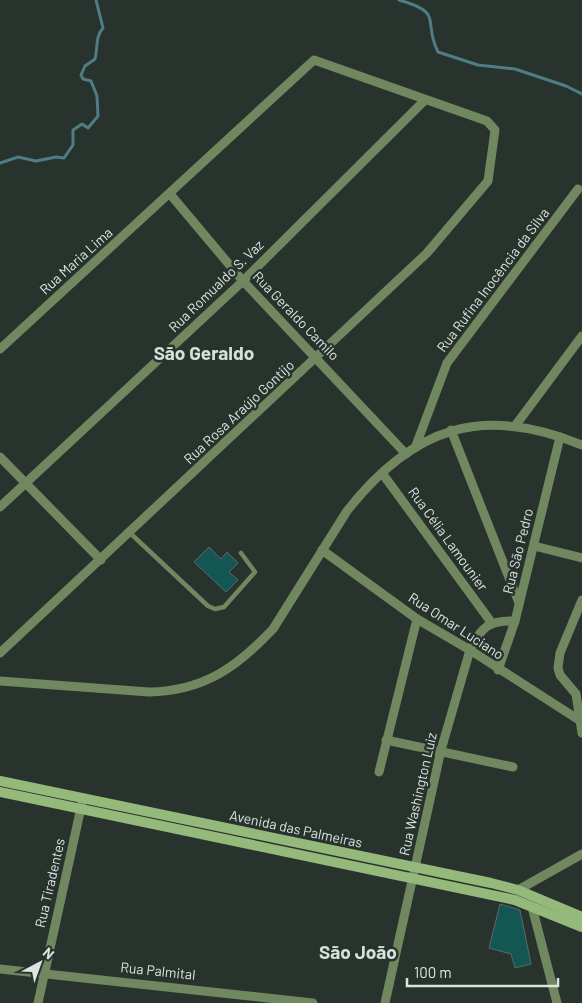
<svg xmlns="http://www.w3.org/2000/svg" width="582" height="1003" viewBox="0 0 582 1003" font-family="Barlow,sans-serif">
	<style>
		.lines { fill: none; stroke-linecap: round; stroke-linejoin: round }
		.stream { stroke: #4f7c85; stroke-width: 3 }
		.building { fill: #145653; stroke: #5a6a69 }
		.lane { stroke: #708760; stroke-width: 4.5 }
		.street { stroke: #708760; stroke-width: 9 }
		.secondary { stroke: #94b97a; stroke-width: 10 }
		.labels { text-anchor: middle; stroke-width: 5; stroke-linejoin: round; paint-order: stroke }
		.street-label { font-size: 14px; fill: #dce4df; stroke: #28332d }
		.district-label { font-size: 19px; font-weight: bold; fill: #d3e2da; stroke: #28332d }
	</style>
	<rect width="100%" height="100%" fill="#28332d"/>
	<g class="lines">
		<g class="stream">
			<path d="M399,0C445,13 422,20 438,52L478,65L515,69L566,86L582,94"/>
			<path d="M0,163L18,157L36,161L56,157L64,158L73,145V130L82,124L88,128L98,116L97,96L91,81L83,79L81,75L85,66L95,59C98,48 95,37 103,28L96,0"/>
		</g>
	</g>
	<g class="building">
		<path d="M209,547L221,559L227,552L238,563L229,572L238,580L226,592L194,562Z"/>
		<path d="M500,904L520,910L531,964L515,968L511,954L489,948Z"/>
	</g>
	<g class="lines">
		<path class="lane" d="M130,533L208,606L215,609L224,607L255,572L241,553"/>
		<g class="street">
			<path d="M170,194L243,281L406,454"/>
			<path d="M0,349L314,60L487,121L495,130L488,181L427,253L0,653"/>
			<path d="M515,426L582,336"/>
			<path d="M451,430L519,603"/>
			<path d="M415,448L447,363L578,189"/>
			<path d="M0,457L101,560"/>
			<path d="M382,473L491,622"/>
			<path d="M0,507L243,281L425,100"/>
			<path d="M534,546L582,558"/>
			<path d="M322,550L417,619L470,650L579,720"/>
			<path d="M582,600L560,653L558,668L560,675L576,694L582,733"/>
			<path d="M498,670L515,621L560,437"/>
			<path d="M0,681L149,692C204,691 237,667 273,629L347,511C413,427 482,404 582,445"/>
			<path d="M386,740L513,767"/>
			<path d="M379,772L417,619"/>
			<path d="M518,890L582,854"/>
			<path d="M532,907L557,1003"/>
			<path d="M0,969L313,1003"/>
			<path d="M38,1003L82,803"/>
			<path d="M385,1003L441,750L470,650C481,627 489,620 515,621"/>
		</g>
		<g class="secondary">
			<path d="M0,781L491,883L518,890L582,917"/>
			<path d="M0,792L515,900L582,927"/>
		</g>
	</g>
	<g class="labels">
		<g class="street-label">
			<text transform="translate(76 261) rotate(-42)" y="5">Rua Maria Lima</text>
			<text transform="translate(493 280) rotate(-53)" y="5">Rua Rufina Inocência da Silva</text>
			<text transform="translate(216 286) rotate(-44)" y="5">Rua Romualdo S. Vaz</text>
			<text transform="translate(296 316) rotate(46)" y="5">Rua Geraldo Camilo</text>
			<text transform="translate(239 412) rotate(-43)" y="5">Rua Rosa Araújo Gontijo</text>
			<text transform="translate(448 539) rotate(54)" y="5">Rua Célia Lamounier</text>
			<text transform="translate(518 551) rotate(-76)" y="5">Rua São Pedro</text>
			<text transform="translate(456 626) rotate(33)" y="5">Rua Omar Luciano</text>
			<text transform="translate(418 794) rotate(-77)" y="5">Rua Washington Luiz</text>
			<text transform="translate(296 829) rotate(12)" y="5">Avenida das Palmeiras</text>
			<text transform="translate(50 883) rotate(-77)" y="5">Rua Tiradentes</text>
			<text transform="translate(158 971) rotate(6)" y="5">Rua Palmital</text>
		</g>
		<g class="district-label">
			<text x="204" y="360">São Geraldo</text>
			<text x="358" y="959">São João</text>
		</g>
	</g>
	<g transform="translate(40 963) rotate(41)" stroke="#28332d" stroke-width="4" paint-order="stroke">
	<path d="M0-4L9 19L0 12L-9 19Z" fill="#dce4df"/>
	<text y="-8" font-size="14" font-weight="bold" text-anchor="middle" fill="#dce4df">N</text>
	</g>
	<path d="M407 978v8h151v-8" fill="none" stroke="#dce4df" stroke-width="2.5"/>
	<text x="414" y="978" font-size="15" fill="#dce4df" stroke="#28332d" stroke-width="4" paint-order="stroke">100 m</text>
</svg>
